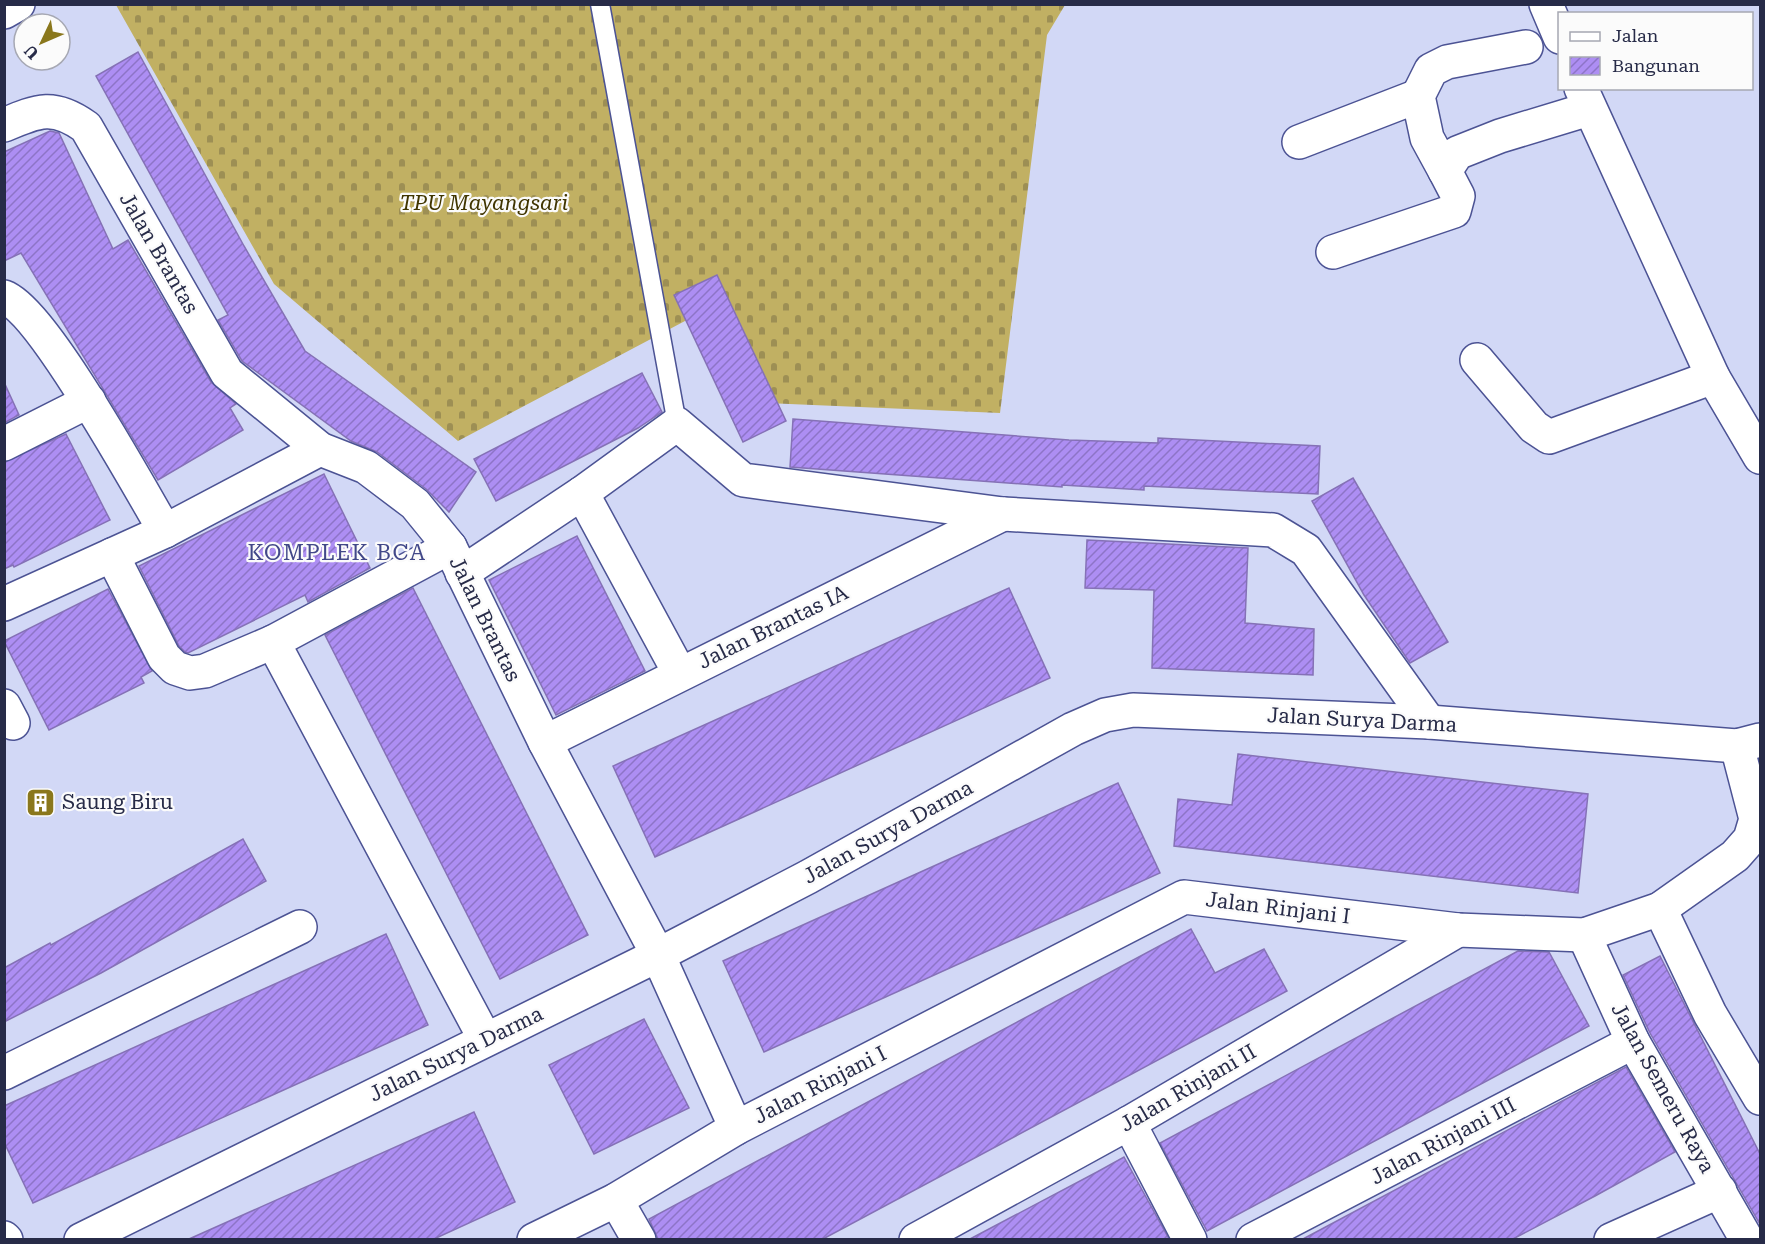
<svg xmlns="http://www.w3.org/2000/svg" width="1765" height="1244" viewBox="0 0 1765 1244" font-family="'Roboto Serif',serif">
	<style>
		.cemetery { fill: url(#cemetery-stones) }
		.building { fill: url(#building-hatch); stroke: #8571b6; stroke-width: 1.5 }
		.lines { fill: none; stroke-linecap: round; stroke-linejoin: round }
		.service-casing { stroke: #4c5394; stroke-width: 21 }
		.minor-casing { stroke: #4c5394; stroke-width: 36 }
		.service { stroke: #fff; stroke-width: 18 }
		.minor { stroke: #fff; stroke-width: 33 }
		.labels { text-anchor: middle; stroke-width: 4.5; stroke-linejoin: round; paint-order: stroke }
		.park-label { font-size: 21px; font-style: italic; fill: #403500; stroke: #fbfbfb }
		.street-label { font-size: 21px; fill: #272b48; stroke: #fbfbfb }
		.poi-label { font-size: 21px; fill: #272b48; stroke: #fbfbfb; text-anchor: start }
		.neighbourhood-label { font-size: 22px; letter-spacing: 1.5px; fill: #424889; stroke: #fbfbfb }
	</style>
	<defs>
		<pattern id="cemetery-stones" width="16" height="16" patternUnits="userSpaceOnUse" patternTransform="scale(1.5)"><rect width="16" height="16" fill="#c1b063"/><path d="M2 7V4a2 2 0 0 1 4 0v3zM10 15v-3a2 2 0 0 1 4 0v3z" fill="#9d8f54"/></pattern>
		<pattern id="building-hatch" width="6" height="6" patternUnits="userSpaceOnUse" patternTransform="scale(1.5)"><rect width="6" height="6" fill="#ad8ef3"/><path d="M-1 1l2-2M0 6l6-6M5 7l2-2" fill="none" stroke="#8d74c7"/></pattern>
	</defs>
	<rect width="100%" height="100%" fill="#d2d8f6"/>
	<path class="cemetery" d="M116,5H1065L1047,35L1000,413L766,403L719,303L458,441L274,284Z"/>
	<g class="building">
		<path d="M138,52L244,246L305,351L476,472L449,512L426,489L377,452L351,441L242,361L218,320L228,315L96,76Z"/>
		<path d="M50,131L59,133L113,249L128,240L211,382L236,404L230,408L243,430L158,480L21,253L4,261V152Z"/>
		<path d="M717,275L786,421L743,442L674,295Z"/>
		<path d="M642,373L662,412L638,428L496,501L474,459Z"/>
		<path d="M4,382L19,415L4,423Z"/>
		<path d="M793,419L1069,440L1158,443V438L1320,446L1318,494L1144,486V490L1062,485V487L790,467Z"/>
		<path d="M66,434L110,520L14,567L13,565L4,569V462Z"/>
		<path d="M324,474L370,568L308,602L305,595L188,653L185,652L179,646L139,566Z"/>
		<path d="M1353,478L1448,642L1410,663L1364,595L1312,501Z"/>
		<path d="M577,536L645,671L556,715L489,580Z"/>
		<path d="M1087,540L1248,548L1245,623L1314,629L1313,675L1152,668L1154,590L1085,588Z"/>
		<path d="M413,588L588,935L500,979L325,635Z"/>
		<path d="M1009,588L1050,678L655,857L613,766Z"/>
		<path d="M108,589L152,671L141,677L144,683L49,730L4,641Z"/>
		<path d="M1238,754L1588,794L1578,893L1174,846L1178,799L1232,805Z"/>
		<path d="M1118,783L1160,873L764,1052L723,961Z"/>
		<path d="M243,839L266,881L101,973L4,1022V968L50,943L51,945Z"/>
		<path d="M1191,929L1215,973L1264,949L1287,991L823,1239H658L649,1219Z"/>
		<path d="M386,934L428,1025L33,1203L4,1142V1106Z"/>
		<path d="M1518,951L1549,952L1589,1026L1207,1231L1160,1143Z"/>
		<path d="M1660,956L1761,1156V1226L1650,1033L1623,975Z"/>
		<path d="M644,1019L689,1108L594,1154L549,1065Z"/>
		<path d="M1626,1067L1675,1152L1595,1196L1513,1239H1303Z"/>
		<path d="M474,1112L515,1202L434,1239H189Z"/>
		<path d="M1124,1157L1169,1239H970L1097,1172Z"/>
	</g>
	<g class="lines">
		<defs>
			<path id="service" d="M600,4L677,424"/>
			<g id="minor">
				<path d="M1546,4L1560,37"/>
				<path d="M4,12L18,4"/>
				<path d="M1581,88L1713,377L1760,457"/>
				<path d="M4,125C39,110 54,104 86,127L227,373L320,449L366,467L415,504L450,547L545,742L658,955L736,1128"/>
				<path d="M1299,142L1418,96"/>
				<path d="M1445,171L1427,138L1418,96L1431,70L1447,62L1526,47"/>
				<path d="M1333,252L1454,211L1458,196L1445,171L1457,153L1500,136L1589,109"/>
				<path d="M4,297C43,311 139,487 165,531"/>
				<path d="M1477,360L1534,427L1549,437L1713,377"/>
				<path d="M4,444L89,401"/>
				<path d="M582,493L680,674"/>
				<path d="M112,555L164,657L175,668L190,673L205,671L273,642L450,547"/>
				<path d="M462,573L582,493L677,424L743,480L1003,514L1273,530L1306,550L1429,722"/>
				<path d="M4,604L165,531L320,449"/>
				<path d="M273,642L485,1039"/>
				<path d="M4,706L13,723"/>
				<path d="M545,742L1003,514"/>
				<path d="M1660,909L1710,1014L1760,1098"/>
				<path d="M1584,935L1633,1042L1747,1240"/>
				<path d="M4,1073L300,927"/>
				<path d="M1129,1123L1190,1240"/>
				<path d="M616,1200L639,1240"/>
				<path d="M4,1238L6,1240"/>
				<path d="M81,1240L658,955L808,877L1073,729L1105,715L1133,710L1429,722L1737,746L1760,740"/>
				<path d="M534,1240L616,1200L736,1128L1184,897L1458,930L1584,935L1660,909L1735,856L1750,839L1756,819L1737,746"/>
				<path d="M916,1240L1129,1123L1458,930"/>
				<path d="M1253,1240L1633,1042"/>
				<path d="M1611,1240L1720,1191"/>
			</g>
		</defs>
		<use href="#service" class="service-casing"/>
		<use href="#minor" class="minor-casing"/>
		<use href="#service" class="service"/>
		<use href="#minor" class="minor"/>
	</g>
	<defs>
		<symbol id="building-square" viewBox="-11 -11 22 22"><rect x="-9" y="-9" width="18" height="18" rx="4" fill="#8a771c" stroke="#fbfbfb"/><path d="M-4-6H4V6H1V3H-1V6H-4ZM-2.5-4.3h1.7v1.8h-1.7ZM.8-4.3h1.7v1.8H.8ZM-2.5-1h1.7V.8h-1.7ZM.8-1h1.7V.8H.8Z" fill="#fff"/></symbol>
	</defs>
	<g fill-rule="evenodd">
		<use href="#building-square" x="24" y="786" width="33" height="33"/>
	</g>
	<g class="labels">
		<g class="park-label">
			<text x="484" y="210">TPU Mayangsari</text>
		</g>
		<g class="street-label">
			<text transform="translate(159 253) rotate(60)" y="7">Jalan Brantas</text>
			<text transform="translate(485 619) rotate(64)" y="7">Jalan Brantas</text>
			<text transform="translate(773 627) rotate(-26)" y="7">Jalan Brantas IA</text>
			<text transform="translate(1362 720) rotate(3)" y="7">Jalan Surya Darma</text>
			<text transform="translate(888 832) rotate(-29)" y="7">Jalan Surya Darma</text>
			<text transform="translate(1278 908) rotate(7)" y="7">Jalan Rinjani I</text>
			<text transform="translate(456 1054) rotate(-26)" y="7">Jalan Surya Darma</text>
			<text transform="translate(820 1085) rotate(-27)" y="7">Jalan Rinjani I</text>
			<text transform="translate(1188 1088) rotate(-30)" y="7">Jalan Rinjani II</text>
			<text transform="translate(1663 1088) rotate(61)" y="7">Jalan Semeru Raya</text>
			<text transform="translate(1443 1141) rotate(-28)" y="7">Jalan Rinjani III</text>
		</g>
		<g class="poi-label">
			<text x="62" y="809">Saung Biru</text>
		</g>
		<g class="neighbourhood-label">
			<text x="337" y="560">KOMPLEK BCA</text>
		</g>
	</g>
	<rect width="1765" height="1244" fill="none" stroke="#272b48" stroke-width="12"/>
	<rect x="1558" y="12" width="195" height="78" fill="#fbfbfb" stroke="#a6a8b3" stroke-width="1.5"/>
	<rect x="1570" y="32" width="30" height="9" fill="#ffffff" stroke="#a6a8b3" stroke-width="1.5"/>
	<text x="1612" y="42" font-size="18" fill="#272b48">Jalan</text>
	<rect x="1570" y="57" width="30" height="18" fill="url(#building-hatch)" stroke="#a6a8b3" stroke-width="1.5"/>
	<text x="1612" y="72" font-size="18" fill="#272b48">Bangunan</text>
	<g transform="translate(42 42) rotate(226)"><circle r="28" fill="#fbfbfb" stroke="#a6a8b3" stroke-width="1.5"/>
	<path d="M0-4.5L10 22L0 15L-10 22Z" fill="#8a771c"/>
	<text y="-9" font-size="16" font-weight="bold" text-anchor="middle" fill="#272b48">U</text>
	</g>
</svg>
